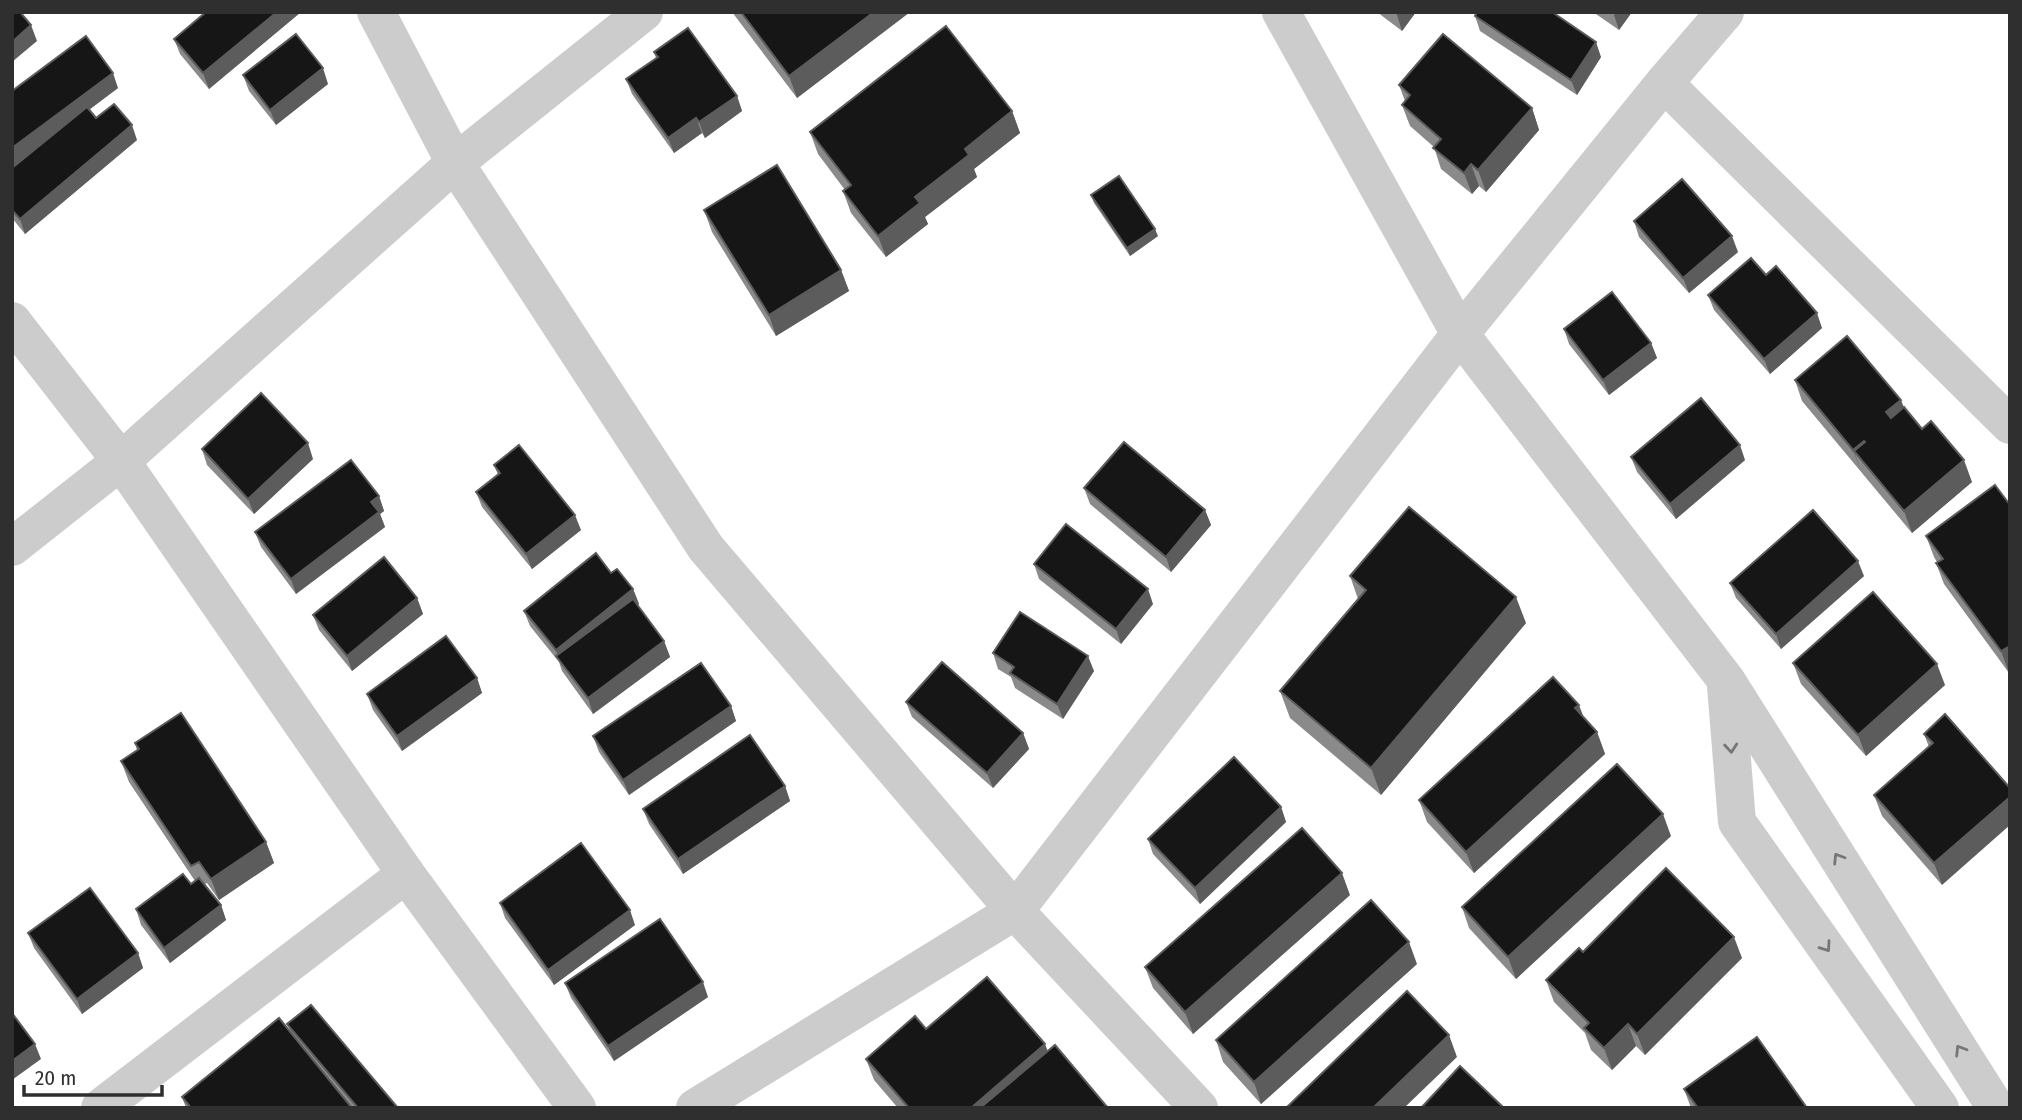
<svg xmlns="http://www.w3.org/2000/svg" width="2022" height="1120" viewBox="0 0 2022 1120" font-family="'Fira Sans Condensed',sans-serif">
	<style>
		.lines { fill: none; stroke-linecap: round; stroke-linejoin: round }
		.street { stroke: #ccc; stroke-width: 38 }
		.wall { fill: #8a8a8a }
		.shaded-wall { fill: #5c5c5c }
		.building { fill: #161616; stroke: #5c5c5c; stroke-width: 2 }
		.oneway { stroke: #767676 }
	</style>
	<rect width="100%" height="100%" fill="#fff"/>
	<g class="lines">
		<g class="street">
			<path d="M376,12L455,163L706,548L1015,911L1199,1108"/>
			<path d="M1281,12L1460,334L1726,680L1996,1108"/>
			<path d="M1664,83L2010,425"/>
			<path d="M12,321L121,461L406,874L577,1108"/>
			<path d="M12,547L121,461L455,163L644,12"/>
			<path d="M1726,686L1737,822L1940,1108"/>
			<path d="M100,1108L406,874"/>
			<path d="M695,1108L1015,911L1460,334L1664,83L1725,12"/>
		</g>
	</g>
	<g class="wall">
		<path d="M206,12H301L209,89L180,54L174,39Z"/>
		<path d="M732,12H910L797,98Z"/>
		<path d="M1377,12H1416L1402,31Z"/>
		<path d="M1593,12H1632L1619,30Z"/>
		<path d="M1475,16L1601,57L1577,95L1480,31Z"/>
		<path d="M654,52L737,96L742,111L705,138L702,133L674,153L632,94L626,79L656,58Z"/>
		<path d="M243,75L328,84L276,125L249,91Z"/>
		<path d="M1399,85L1532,108L1539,130L1486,192L1479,186L1472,194L1441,169L1434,147L1410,126L1402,105L1405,101Z"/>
		<path d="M118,88L89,110L96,118L137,140L25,234L12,218V168L27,156L12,167V91Z"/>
		<path d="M1012,111L1020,133L974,169L977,177L925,217L928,224L886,257L851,213L843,191L845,190L818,154L810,132Z"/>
		<path d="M1091,195L1158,236L1130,256L1094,203Z"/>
		<path d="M704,210L841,270L849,291L776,336L712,232Z"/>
		<path d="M1634,221L1738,252L1689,293L1639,237Z"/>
		<path d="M1766,275L1822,328L1770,374L1714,310L1708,295Z"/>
		<path d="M1564,329L1651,343L1657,358L1609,395L1569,344Z"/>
		<path d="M1795,380L1904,407L1922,429L1972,482L1912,533L1802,401Z"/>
		<path d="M202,449L313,459L254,514L207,465Z"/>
		<path d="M1631,457L1745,460L1676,519L1637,472Z"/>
		<path d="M494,465L581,530L532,569L482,507L476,492L498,475Z"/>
		<path d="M1084,488L1205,510L1211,525L1171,572L1090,504Z"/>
		<path d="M379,496L384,511L380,514L385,527L296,594L261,547L255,532Z"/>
		<path d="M2010,505V672L2009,673L1944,584L1936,563L1937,562L1934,557L1926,536Z"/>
		<path d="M1034,564L1153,604L1121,644L1039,579Z"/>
		<path d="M1350,576L1526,623L1381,795L1290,718L1280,691L1358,599Z"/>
		<path d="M1864,576L1781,649L1736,598L1730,583Z"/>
		<path d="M633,589L639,604L638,606L664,641L670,657L593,714L562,671L559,662L530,626L524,611Z"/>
		<path d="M417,598L423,614L352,671L319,630L313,615Z"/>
		<path d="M993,653L1094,671L1063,719L1015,688L1011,677L998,669Z"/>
		<path d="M1793,663L1945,685L1866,756L1801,684Z"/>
		<path d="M477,678L482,693L402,751L373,710L367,694Z"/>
		<path d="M906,702L1023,733L1029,749L993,788L912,717Z"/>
		<path d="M731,706L736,721L629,795L599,752L593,736Z"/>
		<path d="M1945,714L1942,885L1882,816L1874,795L1929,747L1924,734Z"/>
		<path d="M1584,718L1597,732L1605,754L1474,873L1427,822L1419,800Z"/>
		<path d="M135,743L266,842L274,863L219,900L207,883L205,884L221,905L226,920L170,963L141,925L136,909L191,884L195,881L129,782L121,761L137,750Z"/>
		<path d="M785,786L790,801L683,874L649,824L643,809Z"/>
		<path d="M1281,807L1286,822L1200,904L1153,854L1148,839Z"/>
		<path d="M1671,836L1516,979L1469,928L1462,907Z"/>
		<path d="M1350,895L1193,1034L1153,988L1145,967Z"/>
		<path d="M500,903L635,925L554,985L505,918Z"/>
		<path d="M28,933L138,953L143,968L82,1014L34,948Z"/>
		<path d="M1583,952L1742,958L1645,1055L1636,1046L1612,1070L1591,1050L1585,1033L1554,1002L1546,980Z"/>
		<path d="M1417,964L1261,1104L1223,1062L1216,1040Z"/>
		<path d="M565,983L708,997L614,1061L571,998Z"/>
		<path d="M287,1024L398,1108H186L182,1097L290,1030Z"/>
		<path d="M926,1029L1048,1051L1108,1108H898L874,1080L866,1059Z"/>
		<path d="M1684,1089L1807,1108H1691Z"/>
	</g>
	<g class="shaded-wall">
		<path d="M277,12H301L209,89L203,73Z"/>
		<path d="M874,12H910L797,98L789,76Z"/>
		<path d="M1396,12H1416L1402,31Z"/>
		<path d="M1616,12H1632L1619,30L1614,15Z"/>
		<path d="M31,25L37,41L12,62V42Z"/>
		<path d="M1596,42L1601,57L1577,95L1571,80Z"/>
		<path d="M323,68L328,84L276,125L270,110Z"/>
		<path d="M113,73L118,88L12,167V148Z"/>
		<path d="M737,96L742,111L705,138L699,122Z"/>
		<path d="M1532,108L1539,130L1486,192L1478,170Z"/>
		<path d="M1012,111L1020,133L974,169L977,177L925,217L928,224L886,257L878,236L915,197L965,149Z"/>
		<path d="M696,118L702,133L674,153L668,138Z"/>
		<path d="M132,125L137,140L25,234L20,219Z"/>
		<path d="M1471,164L1479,186L1472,194L1464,173Z"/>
		<path d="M1155,229L1158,236L1130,256L1127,248Z"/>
		<path d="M1732,236L1738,252L1689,293L1683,278Z"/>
		<path d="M841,270L849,291L776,336L769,315Z"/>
		<path d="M1817,313L1822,328L1770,374L1764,359Z"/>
		<path d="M1651,343L1657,358L1609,395L1603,380Z"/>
		<path d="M1901,400L1909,421L1894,433L1886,412Z"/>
		<path d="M1864,441L1871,463L1854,451L1861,471L1853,450Z"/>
		<path d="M308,443L313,459L254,514L248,499Z"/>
		<path d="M1740,445L1745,460L1676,519L1670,504Z"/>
		<path d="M1964,460L1972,482L1912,533L1904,511Z"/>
		<path d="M379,496L384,511L380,514L385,527L296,594L291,579Z"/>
		<path d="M1205,510L1211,525L1171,572L1166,557Z"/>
		<path d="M575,515L581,530L532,569L526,554Z"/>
		<path d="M1858,561L1864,576L1781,649L1776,634Z"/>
		<path d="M633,589L639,604L563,664L559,660L556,650Z"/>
		<path d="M1148,589L1153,604L1121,644L1116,629Z"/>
		<path d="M1516,597L1526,623L1381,795L1371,768Z"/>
		<path d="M417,598L423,614L352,671L347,656Z"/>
		<path d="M664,641L670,657L593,714L588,698Z"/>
		<path d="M2009,646L2010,672L2009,673L2001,651Z"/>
		<path d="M1088,656L1094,671L1063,719L1057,704Z"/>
		<path d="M1937,664L1945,685L1866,756L1858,735Z"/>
		<path d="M477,678L482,693L402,751L397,736Z"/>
		<path d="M1579,705L1587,726L1575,708Z"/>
		<path d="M731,706L736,721L629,795L623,780Z"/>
		<path d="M1597,732L1605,754L1474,873L1466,852Z"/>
		<path d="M1023,733L1029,749L993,788L987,773Z"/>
		<path d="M785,786L790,801L683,874L678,859Z"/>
		<path d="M2010,797V825L1942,885L1934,863Z"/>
		<path d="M1281,807L1286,822L1200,904L1195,888Z"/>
		<path d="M1663,814L1671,836L1516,979L1508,957Z"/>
		<path d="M266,842L274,863L219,900L211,879Z"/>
		<path d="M1342,873L1350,895L1193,1034L1185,1012Z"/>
		<path d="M221,905L226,920L170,963L164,948Z"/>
		<path d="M630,910L635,925L554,985L548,970Z"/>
		<path d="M1734,937L1742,958L1645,1055L1637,1034Z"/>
		<path d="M1409,942L1417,964L1261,1104L1254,1082Z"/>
		<path d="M138,953L143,968L82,1014L77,999Z"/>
		<path d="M703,982L708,997L614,1061L608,1046Z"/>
		<path d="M1628,1024L1636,1046L1612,1070L1604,1048Z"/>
		<path d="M1449,1035L1457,1057L1404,1108H1373Z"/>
		<path d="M35,1044L41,1059L12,1080V1061Z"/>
		<path d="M1045,1044L1053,1065L1004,1108H971Z"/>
	</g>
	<g class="building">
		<path d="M12,12H20L31,25L12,42Z"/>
		<path d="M206,12H277L203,73L174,39Z"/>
		<path d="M741,12H874L789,76Z"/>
		<path d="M1477,12H1552L1596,42L1571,80L1475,16Z"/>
		<path d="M946,26L1012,111L965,149L969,155L915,197L920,203L878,236L843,191L851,185L810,132Z"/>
		<path d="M688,28L737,96L699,122L696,118L668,138L626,79L658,57L654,52Z"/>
		<path d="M296,34L323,68L270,110L243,75Z"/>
		<path d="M1443,34L1532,108L1478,170L1471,164L1464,173L1433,148L1441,139L1402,105L1410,95L1399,85Z"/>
		<path d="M86,36L113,73L12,148V91Z"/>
		<path d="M114,104L132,125L20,219L12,210V168L87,107L96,118Z"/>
		<path d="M777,165L841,270L769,315L704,210Z"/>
		<path d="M1119,176L1155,229L1127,248L1091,195Z"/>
		<path d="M1682,179L1732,236L1683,278L1634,221Z"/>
		<path d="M1751,258L1766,275L1776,266L1817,313L1764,359L1708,295Z"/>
		<path d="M1612,292L1651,343L1603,380L1564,329Z"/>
		<path d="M1847,336L1901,400L1886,412L1891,418L1904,407L1922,429L1931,421L1964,460L1904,511L1854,451L1865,442L1864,441L1853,450L1795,380Z"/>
		<path d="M261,393L308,443L248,499L202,449Z"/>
		<path d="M1701,398L1740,445L1670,504L1631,457Z"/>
		<path d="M1124,442L1205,510L1166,557L1084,488Z"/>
		<path d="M519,445L575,515L526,554L476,492L500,473L494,465Z"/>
		<path d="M351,460L379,496L371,502L379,512L291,579L255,532Z"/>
		<path d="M1995,485L2010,505V646L2001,651L1936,563L1943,559L1926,536Z"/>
		<path d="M1409,507L1516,597L1371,768L1280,691L1366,590L1350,576Z"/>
		<path d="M1813,510L1858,561L1776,634L1730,583Z"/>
		<path d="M1066,524L1148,589L1116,629L1034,564Z"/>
		<path d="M596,553L611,573L617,569L633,589L556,650L524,611Z"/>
		<path d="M384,557L417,598L347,656L313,615Z"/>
		<path d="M1873,592L1937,664L1858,735L1793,663Z"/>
		<path d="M633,599L664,641L588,698L556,656Z"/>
		<path d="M1020,612L1088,656L1057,704L1010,673L1014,667L993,653Z"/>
		<path d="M446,636L477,678L397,736L367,694Z"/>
		<path d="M942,662L1023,733L987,773L906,702Z"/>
		<path d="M701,663L731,706L623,780L593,736Z"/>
		<path d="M1553,677L1579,705L1575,708L1597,732L1466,852L1419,800Z"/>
		<path d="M181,713L266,842L211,879L199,862L191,866L121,761L139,749L135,743Z"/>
		<path d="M1945,714L2010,788V797L1934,863L1874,795L1933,743L1924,734Z"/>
		<path d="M750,735L785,786L678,859L643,809Z"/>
		<path d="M1234,757L1281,807L1195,888L1148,839Z"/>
		<path d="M1617,764L1663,814L1508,957L1462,907Z"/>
		<path d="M1302,828L1342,873L1185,1012L1145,967Z"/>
		<path d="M581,843L630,910L548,970L500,903Z"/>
		<path d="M1666,868L1734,937L1637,1034L1628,1024L1604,1048L1584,1028L1589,1023L1546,980L1579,948L1583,952Z"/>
		<path d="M183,874L191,884L199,878L221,905L164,948L136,909Z"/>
		<path d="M90,888L138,953L77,999L28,933Z"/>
		<path d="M1371,900L1409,942L1254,1082L1216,1040Z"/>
		<path d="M660,919L703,982L608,1046L565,983Z"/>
		<path d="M987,977L1045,1044L971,1108H909L866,1059L915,1016L926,1029Z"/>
		<path d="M1407,991L1449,1035L1373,1108H1286Z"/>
		<path d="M311,1005L398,1108H358L287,1024Z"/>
		<path d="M12,1013L35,1044L12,1061Z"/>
		<path d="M279,1018L352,1108H191L182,1097Z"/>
		<path d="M1757,1037L1807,1108H1698L1684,1089Z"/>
		<path d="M1055,1045L1108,1108H980Z"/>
		<path d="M1460,1066L1504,1108H1421Z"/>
	</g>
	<defs><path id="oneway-chevron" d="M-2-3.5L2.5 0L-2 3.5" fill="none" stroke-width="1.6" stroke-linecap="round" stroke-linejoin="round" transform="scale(1.75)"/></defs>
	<g class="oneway">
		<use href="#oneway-chevron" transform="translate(1731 748) rotate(85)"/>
		<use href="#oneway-chevron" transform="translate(1838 858) rotate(-122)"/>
		<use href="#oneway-chevron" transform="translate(1826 947) rotate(55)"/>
		<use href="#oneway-chevron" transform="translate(1960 1050) rotate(-122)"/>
	</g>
	<rect width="2022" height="1120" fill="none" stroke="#2f2f2f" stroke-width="28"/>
	<path d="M24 1085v10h138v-10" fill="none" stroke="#2f2f2f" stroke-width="3.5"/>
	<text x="35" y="1085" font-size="21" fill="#2f2f2f" stroke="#ffffff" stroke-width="5" paint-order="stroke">20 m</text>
</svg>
